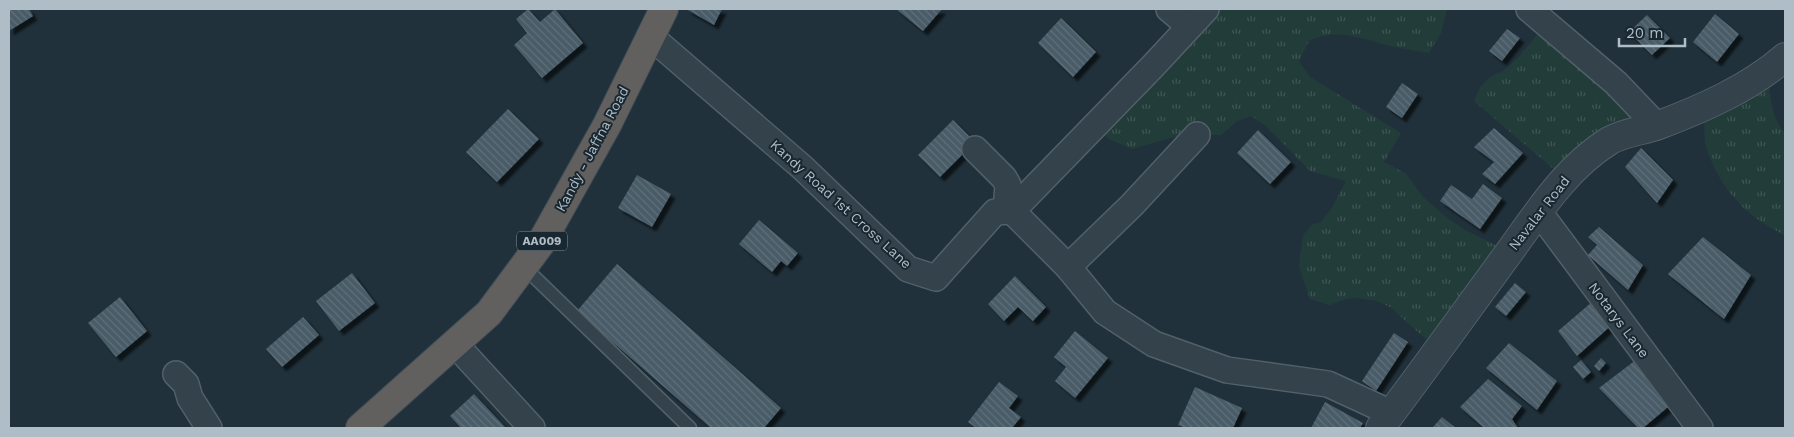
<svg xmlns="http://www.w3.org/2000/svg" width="1794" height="437" viewBox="0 0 1794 437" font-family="'Work Sans',sans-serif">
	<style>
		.grass { fill: url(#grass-tufts) }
		.building { fill: url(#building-back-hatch); filter: url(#shadow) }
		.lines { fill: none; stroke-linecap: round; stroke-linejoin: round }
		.service-casing { stroke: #526069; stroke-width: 15 }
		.minor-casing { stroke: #526069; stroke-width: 28 }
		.tertiary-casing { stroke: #526069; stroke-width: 30 }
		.trunk-casing { stroke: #3f4d56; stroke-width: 30 }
		.service { stroke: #34424b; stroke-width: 12 }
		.minor { stroke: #34424b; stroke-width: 25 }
		.tertiary { stroke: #34424b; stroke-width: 28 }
		.trunk { stroke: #62605e; stroke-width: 28 }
		.labels { text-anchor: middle; stroke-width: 4; stroke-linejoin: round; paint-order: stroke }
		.shield { fill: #192730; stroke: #82909a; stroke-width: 1 }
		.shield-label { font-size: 12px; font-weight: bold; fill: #afbdc7 }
		.street-label { font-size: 14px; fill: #afbdc7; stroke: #192730 }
	</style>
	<defs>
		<pattern id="grass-tufts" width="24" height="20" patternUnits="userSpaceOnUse" patternTransform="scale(1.25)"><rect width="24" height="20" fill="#223c3a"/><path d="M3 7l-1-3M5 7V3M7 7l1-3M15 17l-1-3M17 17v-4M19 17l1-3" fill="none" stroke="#405655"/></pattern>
		<pattern id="building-back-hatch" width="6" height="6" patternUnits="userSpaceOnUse" patternTransform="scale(1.25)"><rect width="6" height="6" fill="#485b67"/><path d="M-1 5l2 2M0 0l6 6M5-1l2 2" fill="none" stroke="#60717b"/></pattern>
		<filter id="shadow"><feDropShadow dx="4.5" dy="4.5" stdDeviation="1" flood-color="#0009"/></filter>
	</defs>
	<rect width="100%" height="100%" fill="#20313b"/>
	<g class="grass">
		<path d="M1197,9H1447L1441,33L1429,53C1416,51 1403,49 1391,46C1361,39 1339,27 1309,41L1299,61L1310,77L1401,133L1384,162L1405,173L1423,197L1446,217L1465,230L1509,252L1438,350L1390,307L1377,301L1358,298L1345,299L1330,305L1310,299L1299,266L1303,235L1313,224L1320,223L1332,208L1346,181L1310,171L1265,125L1251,116L1237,121L1221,135H1197L1170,138L1132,149L1109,139L1092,119Z"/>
		<path d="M1546,24L1657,126L1564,178L1474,101L1480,87L1490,77L1503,71L1518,58Z"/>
		<path d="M1768,71C1770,92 1770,118 1785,133V235C1747,218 1718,187 1706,146C1703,134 1705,119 1704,107Z"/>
	</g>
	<g class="building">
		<path d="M9,9H29L33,16L9,31Z"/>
		<path d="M528,9L540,22L555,9L583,43L542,78L514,45L527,33L516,19Z"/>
		<path d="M686,9H722L714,25Z"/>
		<path d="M896,9H942L923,31Z"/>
		<path d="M1715,14L1739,34L1717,62L1693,42Z"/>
		<path d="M1647,15L1670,38L1652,55L1629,32Z"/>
		<path d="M1061,18L1096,52L1073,77L1038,43Z"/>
		<path d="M1507,29L1520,38L1502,61L1489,51Z"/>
		<path d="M1402,83L1418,94L1402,118L1386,107Z"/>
		<path d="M508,109L539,139L497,182L466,152Z"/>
		<path d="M953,120L975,142L940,177L918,155Z"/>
		<path d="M1494,128L1523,153L1495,184L1482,174L1494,162L1474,147Z"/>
		<path d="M1258,130L1291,162L1270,184L1237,153Z"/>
		<path d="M1641,148L1673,180L1657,203L1625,167Z"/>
		<path d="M637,175L671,194L652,227L618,208Z"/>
		<path d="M1483,184L1502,198L1480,229L1440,201L1451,185L1472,199Z"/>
		<path d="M759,220L798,253L787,266L781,261L772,272L739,244Z"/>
		<path d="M1599,227L1643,265L1628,290L1588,255L1597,245L1588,237Z"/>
		<path d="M1703,237L1751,275L1724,319L1668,274Z"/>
		<path d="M617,264L781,408L764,428H711L577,311Z"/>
		<path d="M352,273L375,303L339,331L316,301Z"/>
		<path d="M1015,276L1046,307L1033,321L1018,307L1004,321L988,304Z"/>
		<path d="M1515,283L1526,292L1506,316L1495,307Z"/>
		<path d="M120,297L147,331L116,357L88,323Z"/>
		<path d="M1592,302L1614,323L1577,356L1558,331Z"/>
		<path d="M303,317L319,335L282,367L266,349Z"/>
		<path d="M1075,331L1108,358L1075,398L1055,381L1066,367L1054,357Z"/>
		<path d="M1394,333L1408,342L1376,391L1362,381Z"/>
		<path d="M1509,343L1557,381L1537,410L1486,368Z"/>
		<path d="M1641,356L1674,402L1643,428H1638L1599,388Z"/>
		<path d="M1601,358L1606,363L1599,371L1594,366Z"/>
		<path d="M1581,360L1591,372L1583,379L1573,367Z"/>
		<path d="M1488,379L1522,406L1512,419L1518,428H1484L1460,407Z"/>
		<path d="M999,382L1018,396L1009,408L1021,417L1012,428H976L968,422Z"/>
		<path d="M1195,387L1242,408L1233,428H1186L1178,425Z"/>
		<path d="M474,394L506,428H461L450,416Z"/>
		<path d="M1325,402L1363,423L1360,428H1311Z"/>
		<path d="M1442,417L1456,428H1432Z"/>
	</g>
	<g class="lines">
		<defs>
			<path id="service" d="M523,266L690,428"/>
			<g id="minor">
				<path d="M1169,9L1189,26"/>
				<path d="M1529,9L1616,83L1657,126"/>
				<path d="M650,36L803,168L908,269L936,278L995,212L1012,211L1068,267L1105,312L1154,344L1227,370L1328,384L1391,413"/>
				<path d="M975,149L1004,178L1008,185L1006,211"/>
				<path d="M1012,211L1153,66L1206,9"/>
				<path d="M1539,212L1700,428"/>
				<path d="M1068,267L1132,205L1197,135"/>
				<path d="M455,344L532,428"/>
				<path d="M176,374L186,384L190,398L209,428"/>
			</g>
			<path id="tertiary" d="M1380,428C1424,370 1467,310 1510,251C1539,211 1566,168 1609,141C1624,132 1643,131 1659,125C1704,108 1749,88 1785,57"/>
			<path id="trunk" d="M360,428L489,313L541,243L607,125L664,9"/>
		</defs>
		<use href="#service" class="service-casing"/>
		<use href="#minor" class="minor-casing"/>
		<use href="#tertiary" class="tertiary-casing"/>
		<use href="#trunk" class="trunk-casing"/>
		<use href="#service" class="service"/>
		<use href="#minor" class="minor"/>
		<use href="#tertiary" class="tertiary"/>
		<use href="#trunk" class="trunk"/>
	</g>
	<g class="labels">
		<rect class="shield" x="517" y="231.5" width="50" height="19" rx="4"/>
		<g class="shield-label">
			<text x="542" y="245">AA009</text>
		</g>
		<g class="street-label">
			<text transform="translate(592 149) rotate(-62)" y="5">Kandy - Jaffna Road</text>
			<text transform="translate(841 204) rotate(42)" y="5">Kandy Road 1st Cross Lane</text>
			<text transform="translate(1539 213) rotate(-52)" y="5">Navalar Road</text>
			<text transform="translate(1619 320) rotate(53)" y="5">Notarys Lane</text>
		</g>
	</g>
	<rect width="1794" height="437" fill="none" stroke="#afbdc7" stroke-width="20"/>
	<path d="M1619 38v8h66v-8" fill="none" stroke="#afbdc7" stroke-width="2.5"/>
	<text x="1626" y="38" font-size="15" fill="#afbdc7" stroke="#192730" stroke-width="4" paint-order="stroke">20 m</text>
</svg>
